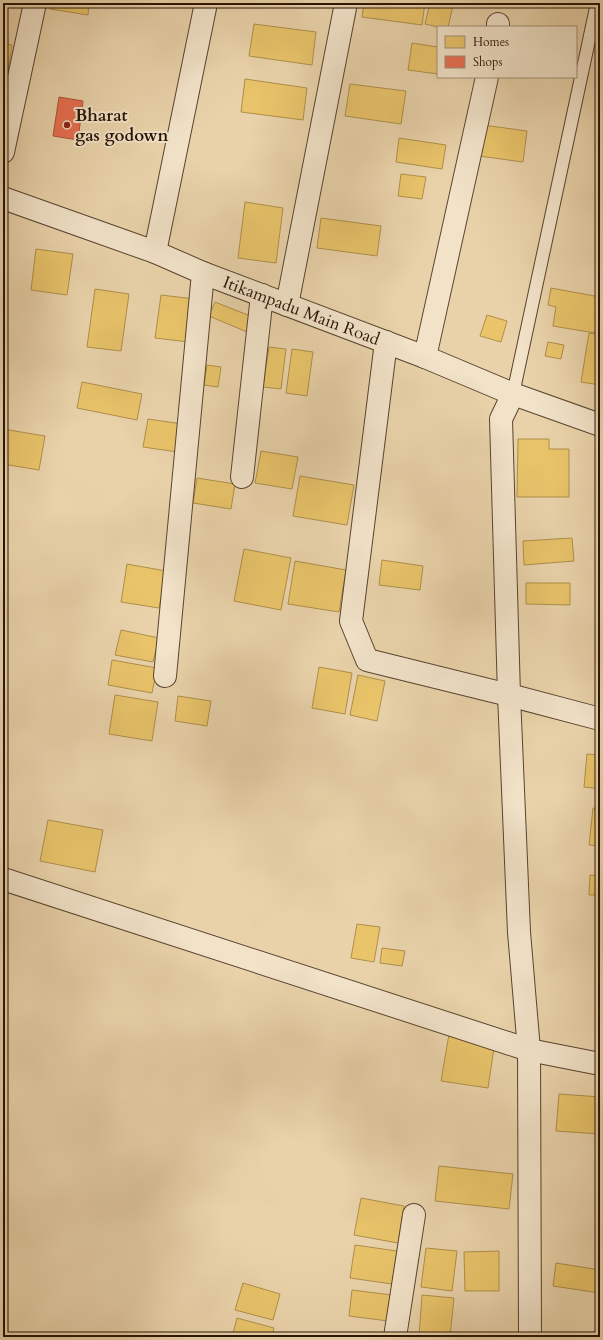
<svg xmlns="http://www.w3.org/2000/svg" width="603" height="1340" viewBox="0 0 603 1340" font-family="Cardo,serif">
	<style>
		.homes { fill: #e9c46a; stroke: #af8f4b }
		.shops { fill: #e76f51; stroke: #ae543a }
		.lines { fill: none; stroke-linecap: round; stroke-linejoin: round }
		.service-casing { stroke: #58442e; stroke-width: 14 }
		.minor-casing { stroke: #58442e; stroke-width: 24 }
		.tertiary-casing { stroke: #58442e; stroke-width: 24 }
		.service { stroke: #f1e2c8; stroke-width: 12 }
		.minor { stroke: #f1e2c8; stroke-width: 22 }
		.tertiary { stroke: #f1e2c8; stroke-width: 22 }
		.poi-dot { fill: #8f2418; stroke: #f1e2c8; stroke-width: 1.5 }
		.labels { text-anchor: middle; stroke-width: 4; stroke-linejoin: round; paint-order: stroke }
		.poi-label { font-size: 17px; font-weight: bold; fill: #281404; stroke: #f1e2c8; text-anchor: start }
		.street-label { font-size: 17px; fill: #281404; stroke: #f1e2c8 }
	</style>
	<rect width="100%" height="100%" fill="#e9d2aa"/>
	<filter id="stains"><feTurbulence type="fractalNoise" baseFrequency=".005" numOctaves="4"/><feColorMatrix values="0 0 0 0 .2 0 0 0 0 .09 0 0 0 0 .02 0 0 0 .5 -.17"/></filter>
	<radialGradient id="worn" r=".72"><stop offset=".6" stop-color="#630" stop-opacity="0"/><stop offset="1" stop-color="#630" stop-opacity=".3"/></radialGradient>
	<g class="homes">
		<path d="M51,3H89L88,15L50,9Z"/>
		<path d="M364,3H425L422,25L362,17Z"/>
		<path d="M430,3H438L453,6L448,27H438L425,24Z"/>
		<path d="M254,24L316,32L312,65L249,56Z"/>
		<path d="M3,43L12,45L8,72L3,71Z"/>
		<path d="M412,43L438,47V74L408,70Z"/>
		<path d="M245,79L307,88L303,120L241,112Z"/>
		<path d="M350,84L406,91L401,124L345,116Z"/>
		<path d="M483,125L527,131L523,162L479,156Z"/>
		<path d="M399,138L446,145L442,169L396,162Z"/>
		<path d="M401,174L426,177L422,199L398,196Z"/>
		<path d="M245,202L283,208L276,263L238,258Z"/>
		<path d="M321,218L381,226L377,256L317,248Z"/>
		<path d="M36,249L73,254L67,295L31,290Z"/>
		<path d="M551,288L600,297V305L595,333L553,326L556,307L548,305Z"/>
		<path d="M95,289L129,294L121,351L87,347Z"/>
		<path d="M161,295L195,299L189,342L155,338Z"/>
		<path d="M215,302L253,317L247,332L209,316Z"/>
		<path d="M487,315L507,321L501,342L480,336Z"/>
		<path d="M589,333L600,335V385L581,382Z"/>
		<path d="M548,342L564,345L561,359L545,356Z"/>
		<path d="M269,347L286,349L281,389L263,387Z"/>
		<path d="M292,349L313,352L307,396L286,393Z"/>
		<path d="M207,365L221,367L218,387L204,385Z"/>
		<path d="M82,382L142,394L137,420L77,408Z"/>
		<path d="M148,419L182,424L177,452L143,447Z"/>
		<path d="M3,429L45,436L39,470L3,464Z"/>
		<path d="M518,439H549V449H569V497H517Z"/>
		<path d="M261,451L298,457L292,489L255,483Z"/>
		<path d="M300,476L354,485L347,525L293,516Z"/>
		<path d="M197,478L235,484L231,509L193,503Z"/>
		<path d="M572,538L574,561L524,565L523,541Z"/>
		<path d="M244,549L291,558L281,610L234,601Z"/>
		<path d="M382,560L423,566L420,590L379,585Z"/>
		<path d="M295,561L346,570L339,612L288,604Z"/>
		<path d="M127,564L166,571L159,608L121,602Z"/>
		<path d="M526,583H570V605L526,604Z"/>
		<path d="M121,630L159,638L153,662L115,655Z"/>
		<path d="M112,660L157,668L152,693L108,685Z"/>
		<path d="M319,667L352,673L345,714L312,708Z"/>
		<path d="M358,675L385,681L377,721L350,715Z"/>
		<path d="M115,695L158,702L152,741L109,734Z"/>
		<path d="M178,696L211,701L207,726L175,721Z"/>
		<path d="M600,750V789L584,787L587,754L600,755Z"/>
		<path d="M593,808L600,809V846L589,845Z"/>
		<path d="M48,820L103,830L95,872L40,861Z"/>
		<path d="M590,875L600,876V895H589Z"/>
		<path d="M357,924L380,927L374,962L351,958Z"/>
		<path d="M382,948L405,951L402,966L380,963Z"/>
		<path d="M449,1034L495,1041L488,1088L441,1081Z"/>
		<path d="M559,1094L600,1097V1134L556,1131Z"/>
		<path d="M439,1166L513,1174L509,1209L435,1201Z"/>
		<path d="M361,1198L404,1206L398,1243L354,1235Z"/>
		<path d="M355,1245L397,1251L392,1284L350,1278Z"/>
		<path d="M426,1248L457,1251L452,1291L421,1287Z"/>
		<path d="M499,1251V1291H465L464,1252Z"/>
		<path d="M556,1263L600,1270V1293L553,1286Z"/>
		<path d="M243,1283L280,1294L273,1320L235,1310Z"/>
		<path d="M352,1290L392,1295L388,1321L349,1316Z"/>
		<path d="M422,1295L454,1298L450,1337H419Z"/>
		<path d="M237,1318L274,1328L272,1337H232Z"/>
	</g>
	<path class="shops" d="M59,97L83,101L78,140L53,136Z"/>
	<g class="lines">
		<defs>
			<path id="service" d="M513,394L597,3"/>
			<g id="minor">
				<path d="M498,27V24"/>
				<path d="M3,152L35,3"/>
				<path d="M155,252L206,3"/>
				<path d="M287,305L346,3"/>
				<path d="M386,342L351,621L367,660L509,695L600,719"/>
				<path d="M425,357L487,77"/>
				<path d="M513,394L501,419L509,695L519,932L529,1050L530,1337"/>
				<path d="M242,477L262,295"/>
				<path d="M165,676L203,273"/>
				<path d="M3,879L529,1050L600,1064"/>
				<path d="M395,1337L414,1215"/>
			</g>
			<g id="tertiary">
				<path id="s1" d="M3,198L155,252L203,273L425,357L513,394L600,425"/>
			</g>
		</defs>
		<use href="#service" class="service-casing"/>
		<use href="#minor" class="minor-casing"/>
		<use href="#tertiary" class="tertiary-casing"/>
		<use href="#service" class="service"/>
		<use href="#minor" class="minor"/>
		<use href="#tertiary" class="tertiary"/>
	</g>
	<circle class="poi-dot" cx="67" cy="125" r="4"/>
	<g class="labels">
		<g class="poi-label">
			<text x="75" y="121">Bharat<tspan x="75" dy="20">gas godown</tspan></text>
		</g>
		<g class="street-label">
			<text dy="6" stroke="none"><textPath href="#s1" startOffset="319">Itikampadu Main Road</textPath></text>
		</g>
	</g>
	<rect width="603" height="1340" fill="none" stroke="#e9d2aa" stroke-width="16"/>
	<rect x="4" y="4" width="595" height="1332" fill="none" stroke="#281404" stroke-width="2"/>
	<rect x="8" y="8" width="587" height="1324" fill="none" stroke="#281404"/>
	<rect x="437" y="26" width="140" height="52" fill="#f1e2c8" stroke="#a1907a"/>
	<rect x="445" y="36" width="20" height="12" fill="#e9c46a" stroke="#a1907a"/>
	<text x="473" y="46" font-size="12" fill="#281404">Homes</text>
	<rect x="445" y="56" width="20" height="12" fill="#e76f51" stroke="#a1907a"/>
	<text x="473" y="66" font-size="12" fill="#281404">Shops</text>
	<rect width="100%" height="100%" filter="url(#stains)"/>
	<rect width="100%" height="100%" fill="url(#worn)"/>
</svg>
